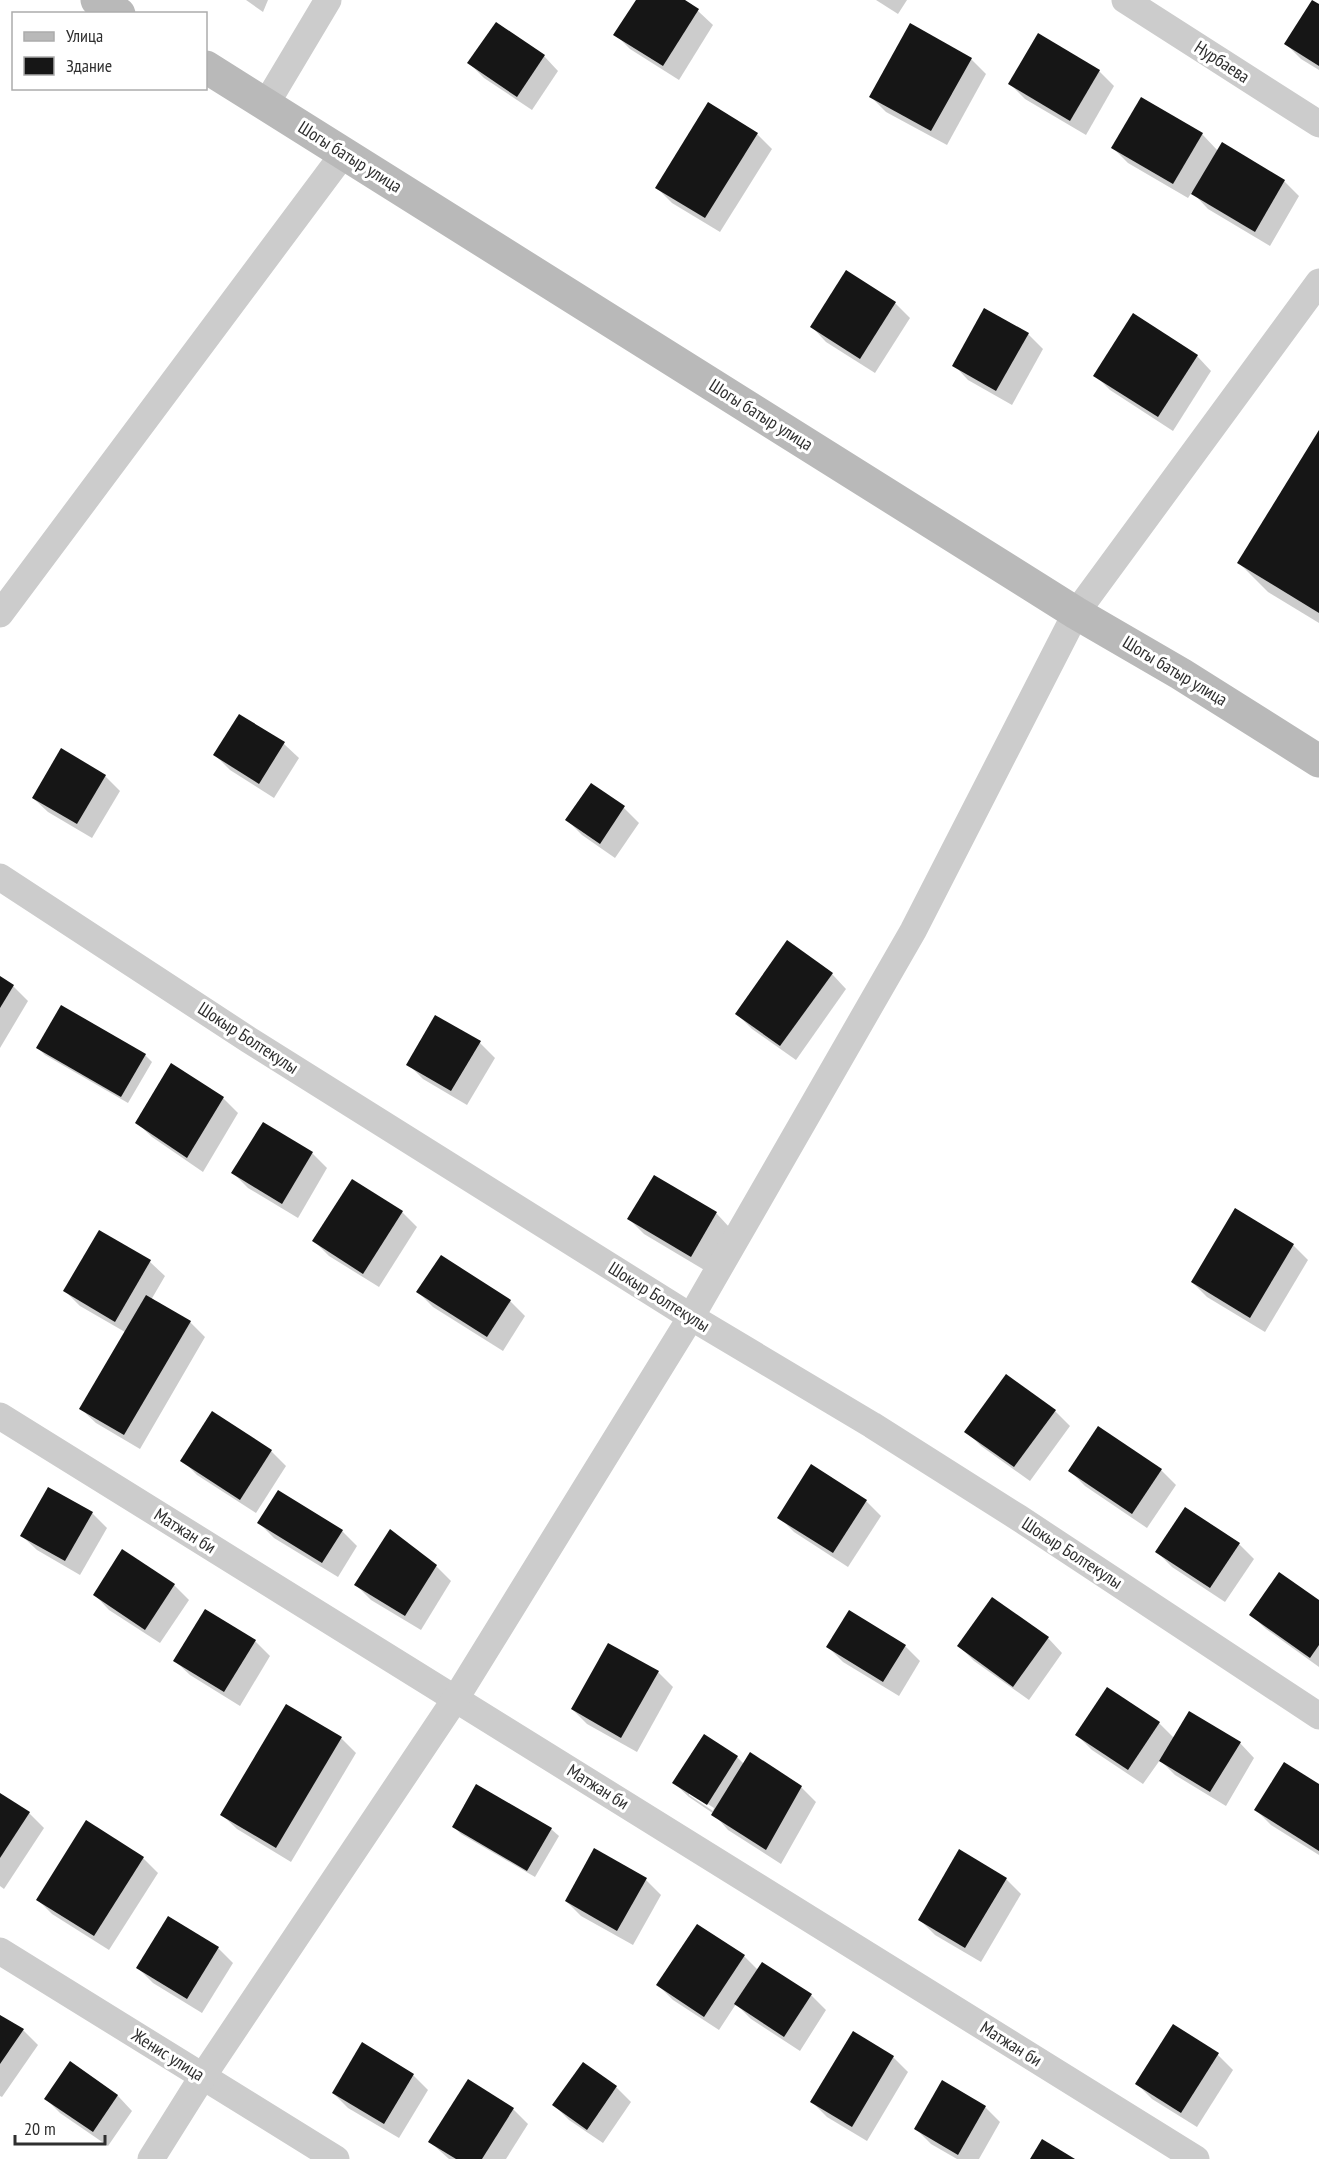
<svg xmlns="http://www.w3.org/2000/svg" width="1319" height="2159" viewBox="0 0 1319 2159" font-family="'PT Sans Narrow',sans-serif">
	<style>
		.shadow { fill: #0003; fill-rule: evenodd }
		.building { fill: #161616 }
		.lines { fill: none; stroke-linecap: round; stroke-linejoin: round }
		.street { stroke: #ccc; stroke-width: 27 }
		.secondary { stroke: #b9b9b9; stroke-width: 33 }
		.labels { text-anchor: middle; stroke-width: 6; stroke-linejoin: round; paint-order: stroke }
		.street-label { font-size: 18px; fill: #2f2f2f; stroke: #fff }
	</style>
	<rect width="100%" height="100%" fill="#fff"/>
	<g class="shadow">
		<path d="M246,0H268L263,12Z"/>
		<path d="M638,0H682L698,11L713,25L679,80L630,49L615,34Z"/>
		<path d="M876,0H907L898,14Z"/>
		<path d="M1319,6V70L1301,59L1286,44Z"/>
		<path d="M544,56L558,71L532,110L484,78L469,63Z"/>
		<path d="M971,59L986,74L947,145L886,112L871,97Z"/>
		<path d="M1099,71L1114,86L1086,135L1025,99L1010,84Z"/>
		<path d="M757,134L772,149L720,232L672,203L657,188Z"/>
		<path d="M1202,134L1218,151L1284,181L1299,196L1270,246L1208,209L1192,192L1188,198L1128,163L1113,148Z"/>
		<path d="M895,303L910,318L875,373L826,342L812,327Z"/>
		<path d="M1028,334L1043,349L1012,405L968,380L954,365Z"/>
		<path d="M1197,356L1211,371L1173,431L1110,390L1095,375Z"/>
		<path d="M1319,433V623L1268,592L1239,563Z"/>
		<path d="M239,716L284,744L299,758L274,798L230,770L215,755Z"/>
		<path d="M105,776L120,791L92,838L48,812L33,798Z"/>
		<path d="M591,785L624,808L639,823L615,858L582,835L567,820Z"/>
		<path d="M832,974L846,989L796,1060L752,1029L737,1014Z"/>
		<path d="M0,978L13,986L28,1001L0,1048Z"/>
		<path d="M480,1043L495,1058L467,1105L423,1079L408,1064Z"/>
		<path d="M38,1048L145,1055L152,1062L128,1103L45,1055Z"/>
		<path d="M223,1098L238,1113L203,1172L152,1137L137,1123Z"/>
		<path d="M263,1124L312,1153L327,1168L298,1218L248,1188L233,1173Z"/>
		<path d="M654,1177L717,1214L731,1229L706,1271L644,1234L629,1219Z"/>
		<path d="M352,1181L402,1212L417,1227L379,1287L329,1256L314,1241Z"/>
		<path d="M100,1232L150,1262L165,1276L151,1300L190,1322L205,1337L140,1449L96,1423L81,1409L125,1332L80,1306L65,1291Z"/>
		<path d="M1293,1245L1308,1260L1265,1332L1207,1297L1192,1282Z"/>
		<path d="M418,1292L510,1301L525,1316L503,1351L433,1307Z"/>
		<path d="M1055,1411L1070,1426L1030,1481L981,1446L966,1431Z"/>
		<path d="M213,1413L271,1451L286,1466L256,1513L197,1475L182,1460Z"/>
		<path d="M1098,1428L1161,1470L1176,1485L1147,1528L1085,1486L1070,1471Z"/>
		<path d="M866,1501L881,1516L848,1567L794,1532L779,1517Z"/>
		<path d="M92,1513L107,1528L80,1575L37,1550L22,1536Z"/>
		<path d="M259,1523L342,1531L357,1546L338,1577L274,1538Z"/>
		<path d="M1239,1544L1254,1559L1225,1602L1172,1567L1157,1552Z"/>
		<path d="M436,1566L451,1581L421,1630L371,1600L356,1585Z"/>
		<path d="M174,1585L189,1600L160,1643L109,1610L95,1595Z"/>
		<path d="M1319,1602V1667L1266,1629L1251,1615Z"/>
		<path d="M1048,1638L1062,1653L1029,1700L974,1661L959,1646Z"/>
		<path d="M255,1641L270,1656L240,1706L190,1675L175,1661Z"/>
		<path d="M905,1646L920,1661L899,1696L843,1662L828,1647Z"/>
		<path d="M658,1672L673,1687L637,1752L587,1724L572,1709Z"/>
		<path d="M1159,1723L1174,1738L1240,1743L1254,1758L1226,1806L1175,1775L1160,1760L1143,1784L1092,1750L1077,1735Z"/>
		<path d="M704,1736L737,1757L744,1764L801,1787L816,1802L781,1864L728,1830L714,1814L689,1797L674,1783ZM689,1792L714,1808L713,1811L689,1795Z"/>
		<path d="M341,1738L356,1753L291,1862L237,1829L222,1815Z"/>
		<path d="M1319,1786V1855L1271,1825L1256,1810Z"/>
		<path d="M0,1795L29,1813L44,1828L4,1889L0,1886Z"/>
		<path d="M454,1827L551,1829L559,1836L535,1877L461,1834Z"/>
		<path d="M143,1858L158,1873L109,1950L52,1914L38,1900Z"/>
		<path d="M1006,1879L1021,1894L981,1962L935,1935L920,1920Z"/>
		<path d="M646,1880L661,1895L633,1945L581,1916L566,1901Z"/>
		<path d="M218,1948L233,1963L202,2013L153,1983L138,1968Z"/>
		<path d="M744,1956L758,1970L763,1964L812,1996L826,2010L800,2051L751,2019L736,2004L719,2030L673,2000L658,1985Z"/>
		<path d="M0,2017L23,2030L38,2045L2,2097L0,2096Z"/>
		<path d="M1173,2026L1218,2055L1233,2070L1197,2127L1152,2099L1137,2084Z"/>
		<path d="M893,2057L908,2072L867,2141L827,2117L812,2102Z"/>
		<path d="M70,2063L118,2096L132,2111L108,2146L60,2113L46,2099Z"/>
		<path d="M583,2064L616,2087L631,2102L603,2143L569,2120L554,2105Z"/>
		<path d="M413,2075L428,2090L399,2138L348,2108L333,2093Z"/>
		<path d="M985,2107L1000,2122L979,2159H957L931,2144L916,2129Z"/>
		<path d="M513,2109L528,2124L506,2159H449L430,2142Z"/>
	</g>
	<g class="building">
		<path d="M636,0H685L699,9L663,66L613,35Z"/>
		<path d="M1312,0L1319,4V66L1284,44Z"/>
		<path d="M496,22L545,55L517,97L467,63Z"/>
		<path d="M910,23L972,58L931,131L869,97Z"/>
		<path d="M1038,33L1100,70L1070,121L1008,84Z"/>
		<path d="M1141,97L1203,133L1173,184L1111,148Z"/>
		<path d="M708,102L758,133L705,218L655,188Z"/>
		<path d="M1222,142L1285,180L1255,232L1191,194Z"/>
		<path d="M846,270L896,302L860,359L810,327Z"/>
		<path d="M984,308L1029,333L996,391L952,366Z"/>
		<path d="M1133,313L1198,355L1158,417L1093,376Z"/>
		<path d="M1319,430V613L1237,563Z"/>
		<path d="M239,714L285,742L259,784L213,755Z"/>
		<path d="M61,748L106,775L77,824L32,798Z"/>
		<path d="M591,783L625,806L600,844L565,820Z"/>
		<path d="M787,940L833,973L780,1046L735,1014Z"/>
		<path d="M0,976L14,985L0,1008Z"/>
		<path d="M61,1005L146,1054L121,1097L36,1048Z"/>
		<path d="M435,1015L481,1041L451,1091L406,1065Z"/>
		<path d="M171,1063L224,1097L187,1158L135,1123Z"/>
		<path d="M263,1122L313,1152L282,1204L231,1173Z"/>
		<path d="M654,1175L717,1212L691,1257L627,1219Z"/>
		<path d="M352,1179L403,1211L363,1274L312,1241Z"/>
		<path d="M1235,1208L1294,1244L1250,1318L1191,1282Z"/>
		<path d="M99,1230L151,1260L115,1322L63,1291Z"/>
		<path d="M441,1255L511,1300L487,1337L416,1292Z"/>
		<path d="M146,1295L191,1321L124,1435L79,1409Z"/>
		<path d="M1006,1374L1056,1410L1014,1467L964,1432Z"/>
		<path d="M212,1411L272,1450L240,1500L180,1461Z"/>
		<path d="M1098,1426L1162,1469L1132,1514L1068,1471Z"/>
		<path d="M811,1464L867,1500L833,1553L777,1518Z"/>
		<path d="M48,1487L93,1512L65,1561L20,1536Z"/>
		<path d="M278,1490L343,1530L322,1563L257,1523Z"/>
		<path d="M1185,1507L1240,1543L1210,1588L1155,1552Z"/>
		<path d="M390,1529L437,1565L405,1616L354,1585Z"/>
		<path d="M122,1549L175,1584L145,1630L93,1595Z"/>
		<path d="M1279,1572L1319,1600V1645L1310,1658L1249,1615Z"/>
		<path d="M992,1597L1049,1637L1013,1687L957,1646Z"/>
		<path d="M205,1609L256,1640L224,1692L173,1661Z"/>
		<path d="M849,1610L906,1645L883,1682L826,1647Z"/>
		<path d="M608,1643L659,1671L621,1738L571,1709Z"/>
		<path d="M1107,1687L1160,1722L1128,1770L1075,1735Z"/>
		<path d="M286,1704L342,1737L276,1848L220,1815Z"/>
		<path d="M1189,1711L1241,1742L1210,1792L1159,1761Z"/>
		<path d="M704,1734L738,1756L707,1805L672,1783Z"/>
		<path d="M750,1752L802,1786L766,1850L711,1815Z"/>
		<path d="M1284,1762L1319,1784V1851L1254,1810Z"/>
		<path d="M476,1784L552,1828L527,1871L452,1827Z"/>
		<path d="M0,1793L30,1812L0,1858Z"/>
		<path d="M86,1820L144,1857L94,1936L36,1900Z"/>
		<path d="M594,1848L647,1878L617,1931L565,1901Z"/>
		<path d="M959,1849L1007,1878L965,1948L918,1920Z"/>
		<path d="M168,1916L219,1947L187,1999L136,1968Z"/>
		<path d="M697,1924L745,1955L704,2017L656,1985Z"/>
		<path d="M762,1962L812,1994L784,2037L734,2004Z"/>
		<path d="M0,2015L24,2029L0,2064Z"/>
		<path d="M1173,2024L1219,2053L1181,2113L1135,2084Z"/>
		<path d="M853,2031L894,2056L852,2127L810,2102Z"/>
		<path d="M362,2042L414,2074L384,2124L332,2093Z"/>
		<path d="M70,2061L118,2095L93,2132L44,2099Z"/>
		<path d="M583,2062L617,2086L587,2130L552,2105Z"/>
		<path d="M468,2079L514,2108L482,2159H456L428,2142Z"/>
		<path d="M942,2080L986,2106L958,2155L914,2129Z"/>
		<path d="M1042,2139L1075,2159H1030Z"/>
	</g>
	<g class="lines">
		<g class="street">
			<path d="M1125,0L1319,124"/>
			<path d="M266,104L328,0"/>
			<path d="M0,614L344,153"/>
			<path d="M0,877L249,1040L691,1317L872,1425L1019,1518L1319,1716"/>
			<path d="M0,1416L1196,2159"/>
			<path d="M0,1951L336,2159"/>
			<path d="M151,2159L203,2076L456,1698L691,1317L913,931L1076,613L1319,282"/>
		</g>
		<g class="secondary">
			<path d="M97,0L119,14"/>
			<path d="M206,67L1076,613L1181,674L1319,761"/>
		</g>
	</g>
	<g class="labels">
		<g class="street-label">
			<text transform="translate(1222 62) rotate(33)" y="6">Нурбаева</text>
			<text transform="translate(350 157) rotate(32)" y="6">Шогы батыр улица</text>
			<text transform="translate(761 415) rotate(32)" y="6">Шогы батыр улица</text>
			<text transform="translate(1175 671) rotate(31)" y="6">Шогы батыр улица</text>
			<text transform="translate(248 1038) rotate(33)" y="6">Шокыр Болтекулы</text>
			<text transform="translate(659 1297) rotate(32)" y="6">Шокыр Болтекулы</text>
			<text transform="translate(185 1531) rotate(32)" y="6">Матжан би</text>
			<text transform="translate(1072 1553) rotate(33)" y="6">Шокыр Болтекулы</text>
			<text transform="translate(598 1787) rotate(32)" y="6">Матжан би</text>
			<text transform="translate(1011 2044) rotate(32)" y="6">Матжан би</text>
			<text transform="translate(168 2055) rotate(32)" y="6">Женис улица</text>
		</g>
	</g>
	<rect x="12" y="12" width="195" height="78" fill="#ffffff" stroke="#acacac" stroke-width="1.5"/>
	<rect x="24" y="32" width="30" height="9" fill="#b9b9b9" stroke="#acacac" stroke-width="1.5"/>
	<text x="66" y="42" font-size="18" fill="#2f2f2f">Улица</text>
	<rect x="24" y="57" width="30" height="18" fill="#161616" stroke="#acacac" stroke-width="1.5"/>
	<text x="66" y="72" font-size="18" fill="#2f2f2f">Здание</text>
	<path d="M15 2135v9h90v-9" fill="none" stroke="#2f2f2f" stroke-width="3"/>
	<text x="24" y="2135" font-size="18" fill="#2f2f2f" stroke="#ffffff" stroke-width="4.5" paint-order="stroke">20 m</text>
</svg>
